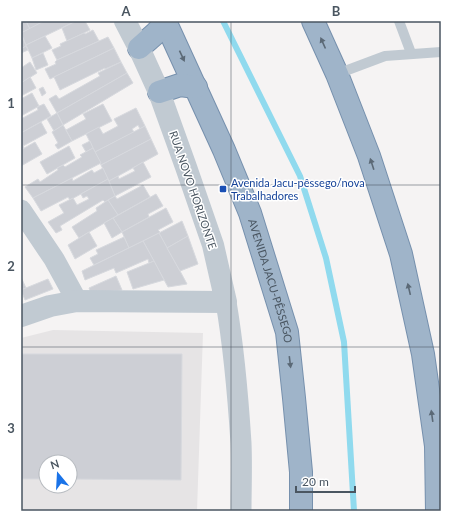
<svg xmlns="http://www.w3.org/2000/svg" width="462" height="532" viewBox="0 0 462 532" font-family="Lato,sans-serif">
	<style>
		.education { fill: #e6e4e5; fill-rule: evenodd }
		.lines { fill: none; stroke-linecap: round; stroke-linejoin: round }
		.stream { stroke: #90daee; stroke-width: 6 }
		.building { fill: #cdcfd5; stroke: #d7d9de }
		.trunk-casing { stroke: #7690ad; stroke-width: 24 }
		.service { stroke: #c1cad2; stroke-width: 10 }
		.minor { stroke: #c1cad2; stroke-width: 21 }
		.tertiary { stroke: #c1cad2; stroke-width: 22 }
		.trunk { stroke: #9fb4c9; stroke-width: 22 }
		.oneway { fill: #5b6976 }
		.grid { fill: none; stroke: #4a5661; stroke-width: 1; stroke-opacity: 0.55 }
		.transit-dot { fill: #1a4fb4; stroke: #fff; stroke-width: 1.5 }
		.labels { text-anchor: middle; stroke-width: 3; stroke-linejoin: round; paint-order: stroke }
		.transit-label { font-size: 11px; fill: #164399; stroke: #fff; text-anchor: start }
		.street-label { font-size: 11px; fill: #4a5661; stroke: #fff }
		.neatline { fill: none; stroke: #4a5661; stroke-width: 1.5 }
		.grid-label { font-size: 13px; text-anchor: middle; font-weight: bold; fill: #4a5661 }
	</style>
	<rect width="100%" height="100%" fill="#f5f3f3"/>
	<path class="education" d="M53,330L203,333L197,511H21V338ZM46,462H70V486H46Z"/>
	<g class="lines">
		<path class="stream" d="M223,21L300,176L326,258L344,342L354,511"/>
	</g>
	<g class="building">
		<path d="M21,21H26L30,29L21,33Z"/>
		<path d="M26,21H44L30,29Z"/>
		<path d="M44,21H76L26,45L21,33Z"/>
		<path d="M76,21H85L90,30L67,41L62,28Z"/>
		<path d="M93,30L99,41L57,60L52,50L61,46L60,44L84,33L85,34Z"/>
		<path d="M21,33L26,46L21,49Z"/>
		<path d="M45,36L52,48L32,58L26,45Z"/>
		<path d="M108,37L114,48L50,79L45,69L56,64L55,62L57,60Z"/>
		<path d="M26,46L28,50L21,53V49Z"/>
		<path d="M114,48L121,62L105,69V68L60,90L54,77Z"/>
		<path d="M43,53L48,65L36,70L32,58Z"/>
		<path d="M30,62L37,73L21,83V68Z"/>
		<path d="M121,62L127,73L57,113L49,99L56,95L59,99L100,76L98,73Z"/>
		<path d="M127,73L133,83L63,125L57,113Z"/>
		<path d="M30,77L36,88L21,96V83Z"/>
		<path d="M43,87L46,93L42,96L39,89Z"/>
		<path d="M32,93L39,106L21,116V99Z"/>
		<path d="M44,104L51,116L21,133V119L38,110L37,107Z"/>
		<path d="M103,104L112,121L72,141L66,130L86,119L83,114Z"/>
		<path d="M136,108L145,126L140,129L138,125L132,129L134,132L95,152L86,134L99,127L103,134L118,126L114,119Z"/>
		<path d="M57,113L63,125L54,131L47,119Z"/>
		<path d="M41,122L47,133L23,146L24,148L21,150V133Z"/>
		<path d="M63,125L72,141L58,149L55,145L58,143L52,132Z"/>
		<path d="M145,126L151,139L101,165L95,152Z"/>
		<path d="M151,139L158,154L109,181L101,165Z"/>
		<path d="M90,141L93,148L86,152L82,145Z"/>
		<path d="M35,142L42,154L21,166V150Z"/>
		<path d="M69,146L75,158L47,174L40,162Z"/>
		<path d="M93,148L101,163L33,198L25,187L38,179L40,182L58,170L57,168L63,165L65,167L82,157L80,155Z"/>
		<path d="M143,162L151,177L115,196L109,181L118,176L119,179L135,171L133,168Z"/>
		<path d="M103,168L108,179L70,200L68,197L41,211L33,198L72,178L73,181L92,170L94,173Z"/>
		<path d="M108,179L115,196L105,202L103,200L60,226L62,230L56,233L48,222L64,213L59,205L73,198L77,205L89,199L87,196L83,198L81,194Z"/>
		<path d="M143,185L150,197L118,215L108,200L115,196L117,199Z"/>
		<path d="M156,194L163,206L148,214L149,217L122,232L113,218Z"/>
		<path d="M108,200L118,215L79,238L72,227L97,211L96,208Z"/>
		<path d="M166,208L173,222L158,230L160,232L159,233L129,248L122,232Z"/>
		<path d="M113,218L122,232L112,238L104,223Z"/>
		<path d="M182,221L188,236L167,248L159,233Z"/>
		<path d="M89,232L97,246L75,259L68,245Z"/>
		<path d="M159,233L180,271L187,284L168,287L143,241Z"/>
		<path d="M188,236L198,264L180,271L167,248Z"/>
		<path d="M124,237L129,248L94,265L90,258L98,254L96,250Z"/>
		<path d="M143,241L154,261L149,263L148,259L116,273L114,268L85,280L82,271Z"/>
		<path d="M154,261L164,280L133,289L127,272Z"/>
		<path d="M116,276L122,290L91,293L89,288Z"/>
		<path d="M21,277L26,288L21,290Z"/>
		<path d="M48,279L53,289L25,300L21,290Z"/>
		<path d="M21,354H182L181,480L70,479V462H46V479H21Z"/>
	</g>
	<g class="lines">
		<defs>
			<g id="trunk">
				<path id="s1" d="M165,21L224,150L250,213L287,332L294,398L301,472V511"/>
				<path d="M313,21L337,74L369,156L401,254L423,354L436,446L437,511"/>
				<path d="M139,48L156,33L166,22"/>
				<path d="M159,92L180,85L196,87"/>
			</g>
		</defs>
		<use href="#trunk" class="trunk-casing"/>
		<g class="service">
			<path d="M399,21L411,53"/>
			<path d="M337,74L385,56L441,52"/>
		</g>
		<g class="minor">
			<path d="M21,210L54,259L77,301"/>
			<path d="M226,302C234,349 238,396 241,443C242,466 241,488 241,511"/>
		</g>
		<path class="tertiary" d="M21,316L50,306L77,301L226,302L213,245L186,167L159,92L139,48L125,21"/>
		<use href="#trunk" class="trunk"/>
	</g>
	<defs><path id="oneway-solid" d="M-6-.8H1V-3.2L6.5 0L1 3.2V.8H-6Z"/></defs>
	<g class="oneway">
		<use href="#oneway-solid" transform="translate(323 43) rotate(-114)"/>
		<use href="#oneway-solid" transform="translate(182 56) rotate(65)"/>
		<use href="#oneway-solid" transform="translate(372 164) rotate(-108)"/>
		<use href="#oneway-solid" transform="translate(409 289) rotate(-103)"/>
		<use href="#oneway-solid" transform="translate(290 362) rotate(83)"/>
		<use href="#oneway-solid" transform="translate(432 416) rotate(-98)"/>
	</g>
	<path class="grid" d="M231,21V511M21,185H441M21,347H441"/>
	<rect class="transit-dot" x="219" y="185" width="8" height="8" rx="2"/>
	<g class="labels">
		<g class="transit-label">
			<text x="231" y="187">Avenida Jacu-pêssego/nova<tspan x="231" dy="13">Trabalhadores</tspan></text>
		</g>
		<g class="street-label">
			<text transform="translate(193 190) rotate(71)" y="4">RUA NOVO HORIZONTE</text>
			<text dy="4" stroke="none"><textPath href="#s1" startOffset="281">AVENIDA JACU-PÊSSEGO</textPath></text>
		</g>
	</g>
	<rect width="462" height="532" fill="none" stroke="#ffffff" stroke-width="44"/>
	<g transform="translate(58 474) rotate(342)"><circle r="19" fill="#ffffff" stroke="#b7bbc0"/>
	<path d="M0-3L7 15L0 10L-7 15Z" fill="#1a73e8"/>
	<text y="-6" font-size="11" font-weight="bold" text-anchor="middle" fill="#4a5661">N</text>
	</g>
	<path d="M296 486v6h59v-6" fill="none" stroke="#4a5661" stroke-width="2"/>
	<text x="302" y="486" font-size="12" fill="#4a5661" stroke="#ffffff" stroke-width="3" paint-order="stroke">20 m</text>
	<rect x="22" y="22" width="418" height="488" class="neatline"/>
	<g class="grid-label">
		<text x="126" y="16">A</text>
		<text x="336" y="16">B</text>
		<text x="11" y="108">1</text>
		<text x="11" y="271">2</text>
		<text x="11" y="433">3</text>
	</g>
</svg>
